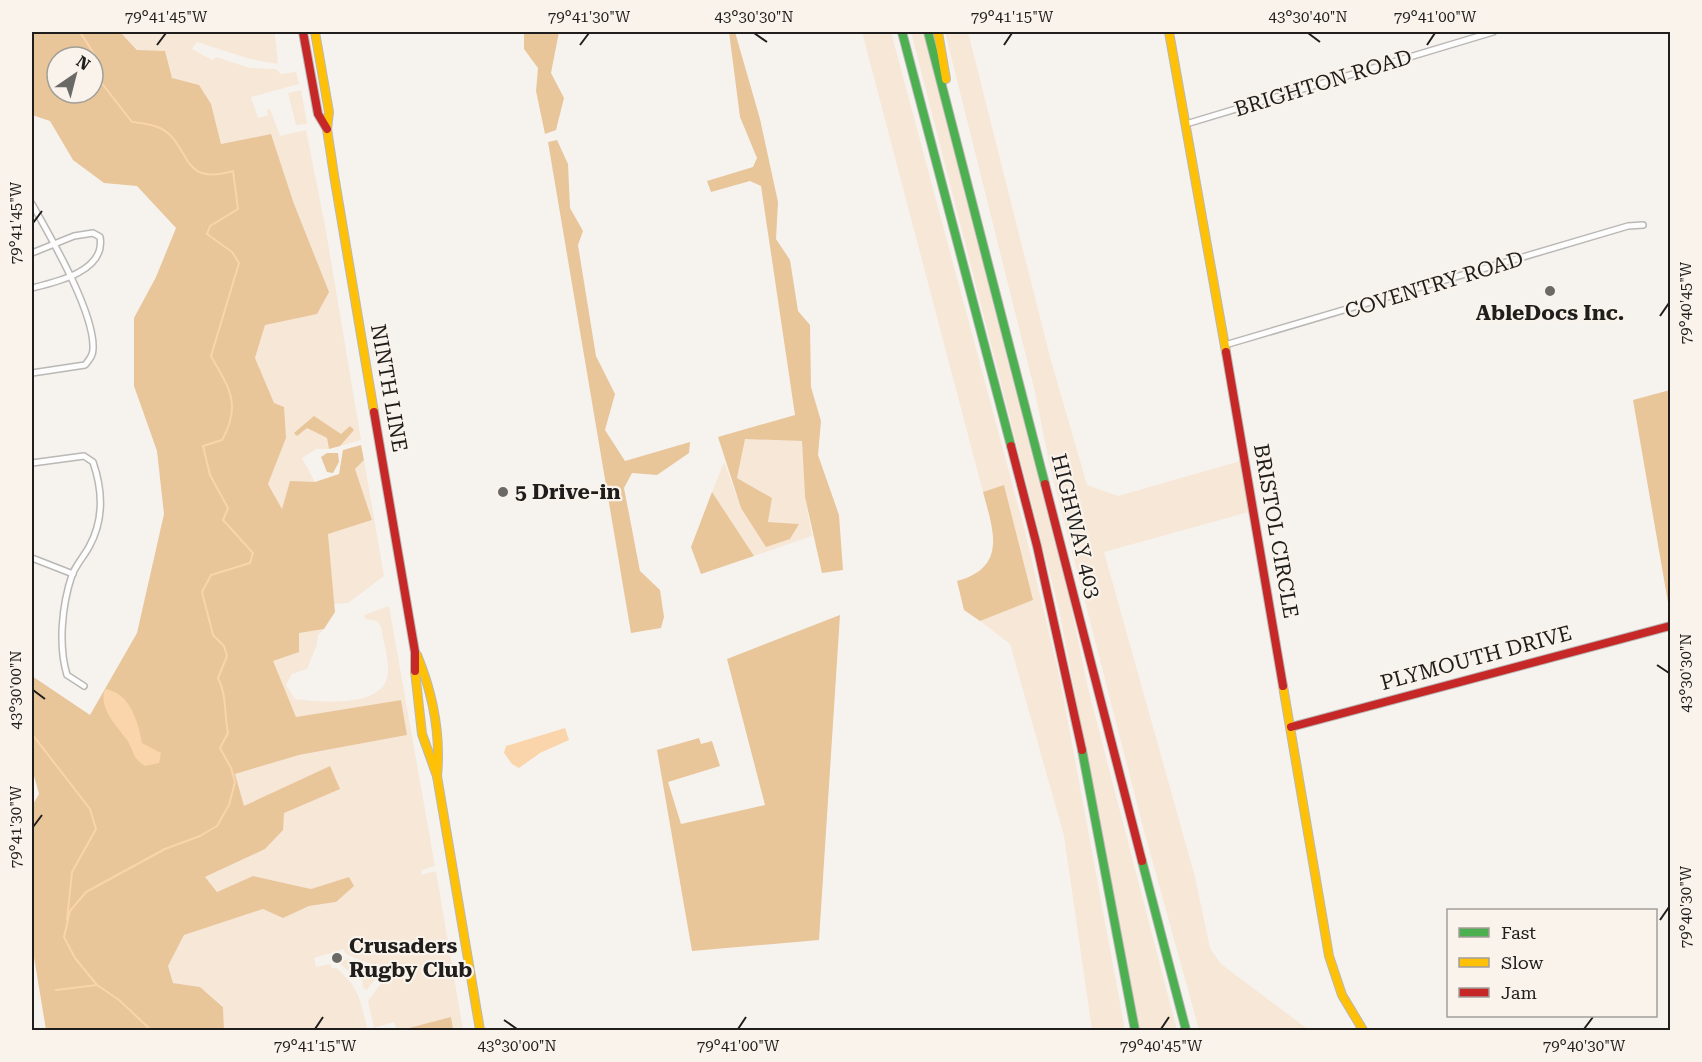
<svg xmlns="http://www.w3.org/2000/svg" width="1702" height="1062" viewBox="0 0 1702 1062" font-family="'Roboto Serif',serif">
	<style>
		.green { fill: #f7e7d7 }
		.forest { fill: #e9c59a; fill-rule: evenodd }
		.water { fill: #fad4ab }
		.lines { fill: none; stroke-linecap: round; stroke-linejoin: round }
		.stream { stroke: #fad4ab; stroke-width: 2 }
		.street-casing { stroke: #bab8b5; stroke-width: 8 }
		.fast-casing { stroke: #bab8b5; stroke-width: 10 }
		.slow-casing { stroke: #bab8b5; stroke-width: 10 }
		.jam-casing { stroke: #bab8b5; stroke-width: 10 }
		.street { stroke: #fefdfd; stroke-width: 5 }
		.fast { stroke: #4caf50; stroke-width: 8 }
		.slow { stroke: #ffc107; stroke-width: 8 }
		.jam { stroke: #c62828; stroke-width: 8 }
		.ticks { fill: none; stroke: #201e1c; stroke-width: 2 }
		.poi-dot { fill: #6b6966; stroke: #f9f3ec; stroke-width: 2 }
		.labels { text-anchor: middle; stroke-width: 4.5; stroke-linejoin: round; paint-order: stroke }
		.street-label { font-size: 21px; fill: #201e1c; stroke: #f9f3ec }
		.poi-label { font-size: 21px; font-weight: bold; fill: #201e1c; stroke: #f9f3ec; text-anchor: start }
		.neatline { fill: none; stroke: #201e1c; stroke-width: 2 }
		.ticks-label { font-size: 15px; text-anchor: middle; fill: #201e1c }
	</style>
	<rect width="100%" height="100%" fill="#f6f3ef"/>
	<g class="green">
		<path d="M120,32H265L275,34L278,64L250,59L197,42L192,49L212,60L216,57L250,68L276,69L281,74L296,72L299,84L251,97L258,118L268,115L267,110L270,109L280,136L306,130L325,225L361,440L340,446L353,430L350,426L342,434L307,428L327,438L329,449H316L302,458L315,482H290L282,509L268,483L286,438L255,358L265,324L317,314L294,204L271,134L221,144L211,104C178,82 147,61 120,32Z"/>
		<path d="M862,32H891L1025,531L1060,679L1125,1030H1092L1064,836L1010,644L980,621L1032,600L1004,486L983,492Z"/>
		<path d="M911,32H923L1071,606L1088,688L1177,1030H1140L1059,610Z"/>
		<path d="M945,32H968L1050,357L1087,485L1118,496L1240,461L1249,512L1104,552L1195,877L1210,948L1221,964L1309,1030H1199L1143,827L1049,462L1035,392Z"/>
		<path d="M301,90L307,124L296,125L288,93Z"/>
		<path d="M745,438L802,441L805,497L812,536L754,556L712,492L724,462L741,508L790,539L798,524L768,522L772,498L737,478Z"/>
		<path d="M364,460L384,576L348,603L334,604L328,534L372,520L355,469Z"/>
		<path d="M389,606L435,866L422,870L421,875L436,871L463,1030H448L453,1029L451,1017L401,1030H397L394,1022L374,1028L368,1001L382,982L381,970C370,961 358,961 345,953L344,949L314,958L316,967L330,964L332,968H337L352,984L359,997L368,1030H224L223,1006L200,987L173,983L168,966L184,935L263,909L284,917L309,906L336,902L349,877L311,889L253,876L217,892L204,878L265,849L284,813L330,766L243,807L234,774L299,755L407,735L401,700L296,717L272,661L299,633L324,629L318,635L317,644L307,669L292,674L286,685L295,699C318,702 379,708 387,678C391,664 383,641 381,627L377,621L365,619L364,615Z"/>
		<path d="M349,959L355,964L353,975L338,962Z"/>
		<path d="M366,969L374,974L375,979L367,990L363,988L361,974Z"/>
	</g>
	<g class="forest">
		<path d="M32,32H120L137,50L165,51L172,78L199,85L211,104L221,144L271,134L294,204L329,292L317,314L265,325L255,358L274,403L284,407L286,438L268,484L282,509L290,481L315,482L339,474L343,450L361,445L364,460L355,469L372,520L328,534L335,612L324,629L299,633V652L273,661L296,717L401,700L407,735L299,755L235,774L244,806L330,766L340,789L284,813L283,830L265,849L205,877L217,892L253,876L311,889L349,877L354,886L336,902L309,906L283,918L263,909L184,935L168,966L173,983L200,987L223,1007L224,1030H46L32,945V806L39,794L32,769V676L90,715L137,633L164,514L157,451L134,386V318L156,277L176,228L137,186L104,183L73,160L50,121L32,115ZM57,57H93V93H57Z"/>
		<path d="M524,32H559L551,73L564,98L556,130L545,134L536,91L538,68L524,49Z"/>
		<path d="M729,32H735L760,119L778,202L776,239L790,260L798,311L810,325L811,387L821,421L818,455L839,515L843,570L822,573L805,497L802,441L745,439L737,478L772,498L768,522L799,524L790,539L766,547L741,508L718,437L795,415L761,186L750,181L711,192L707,181L753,167L757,158L740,117Z"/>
		<path d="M557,140L568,164L570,208L583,231L578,245L596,356L615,394L605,430L625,461L690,442L689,453L657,475L632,473L624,488L640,571L660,590L664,617L661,628L631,633L548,142Z"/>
		<path d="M1670,390V614L1633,400Z"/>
		<path d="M314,416L341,434L350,426L354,430L340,446L329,449L327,438L307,428L297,436L294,433Z"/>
		<path d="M327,453H338L339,462L333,473L327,472L321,457Z"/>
		<path d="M1004,485L1033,600L980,621L964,610L957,581C1008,567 993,530 983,492Z"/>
		<path d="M712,492L754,556L701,574L691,547Z"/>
		<path d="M840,615L819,940L692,951L657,750L699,738L701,744L712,741L720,766L668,782L681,824L765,805L727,659Z"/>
		<path d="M451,1017L453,1029L401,1030Z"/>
	</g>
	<g class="water">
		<path d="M105,689C130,693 138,721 142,743L161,753L159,763L145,766C131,757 135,752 127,740C117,726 98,708 105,689Z"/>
		<path d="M565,728L569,740L540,753L519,768L512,764L504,753L506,746Z"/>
	</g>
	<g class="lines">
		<g class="stream">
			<path d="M80,32L96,57L100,81L132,122C141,123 151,124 160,128C192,144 178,187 233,171L238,209L210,226L207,234L232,252L239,263L211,356C229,388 242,404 222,440L203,446L210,475L228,508L223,520L253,553L250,563L211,575L202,592L213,635L224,646L227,656L218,678C227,695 224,714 228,733L220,748L231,768L235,782L229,805L217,826L200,836L165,849L86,892L70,911L64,937L75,958L97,985L119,1000L151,1030"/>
			<path d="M32,734L90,809L96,829L72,872L67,920"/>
			<path d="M56,990L97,985"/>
		</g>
		<defs>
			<g id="street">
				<path d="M1186,124L1493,32"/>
				<path d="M32,204C50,236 95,313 93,349C93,356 89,360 85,365L32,373"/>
				<path d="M32,253L74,236L93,233L100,237C106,271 57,282 32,288"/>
				<path d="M1225,345L1628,226L1643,225"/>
				<path d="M32,463L84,456L93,462C103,491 104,520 89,547C84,556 76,565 72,575C62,605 58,645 67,675L84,686"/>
				<path d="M32,558L73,574"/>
			</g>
			<g id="fast">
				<path d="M902,32L1011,446"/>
				<path d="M928,32L1045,484"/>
				<path d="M1082,750L1135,1030"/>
				<path d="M1142,861L1186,1030"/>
			</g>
			<g id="slow">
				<path d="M315,32L329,112L327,129L334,175L374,412"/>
				<path d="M938,32L946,79"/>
				<path d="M1169,32L1226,352"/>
				<path d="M417,655C433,694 441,734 437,776L480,1030"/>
				<path d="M415,671L422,734L437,776"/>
				<path d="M1283,686L1329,956L1342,995L1363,1030"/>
			</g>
			<g id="jam">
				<path d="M303,32L318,114L327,129"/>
				<path d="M1226,352L1283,686"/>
				<path d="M374,412L415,652V671"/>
				<path d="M1011,446L1037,546L1082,750"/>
				<path d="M1045,484L1142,861"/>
				<path d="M1291,727L1670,626"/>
			</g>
		</defs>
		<use href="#street" class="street-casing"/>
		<use href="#fast" class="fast-casing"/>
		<use href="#slow" class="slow-casing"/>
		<use href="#jam" class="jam-casing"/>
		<use href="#street" class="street"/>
		<use href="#fast" class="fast"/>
		<use href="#slow" class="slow"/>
		<use href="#jam" class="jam"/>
	</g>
	<path class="ticks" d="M754,33L767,42M1308,33L1320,42M157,45L166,33M580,45L589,33M1004,45L1012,33M1427,45L1435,33M33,223L42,211M1660,316L1669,303M1657,665L1669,673M33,690L45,699M33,827L42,815M1660,920L1669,907M504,1020L517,1029M315,1029L323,1017M738,1029L746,1017M1161,1029L1169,1017M1584,1029L1593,1017"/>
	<g class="poi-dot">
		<circle cx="1550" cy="291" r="6"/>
		<circle cx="503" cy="492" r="6"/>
		<circle cx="337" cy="958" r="6"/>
	</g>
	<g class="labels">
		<g class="street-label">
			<text transform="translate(1323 83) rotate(-17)" y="7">BRIGHTON ROAD</text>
			<text transform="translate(1434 285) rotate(-17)" y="7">COVENTRY ROAD</text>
			<text transform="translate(389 388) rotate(80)" y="7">NINTH LINE</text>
			<text transform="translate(1076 526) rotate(76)" y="7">HIGHWAY 403</text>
			<text transform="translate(1276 531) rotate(80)" y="7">BRISTOL CIRCLE</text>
			<text transform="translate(1476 658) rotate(-15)" y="7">PLYMOUTH DRIVE</text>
		</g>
		<g class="poi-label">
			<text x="1550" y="320" text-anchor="middle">AbleDocs Inc.</text>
			<text x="515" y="499">5 Drive-in</text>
			<text x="349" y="953">Crusaders<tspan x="349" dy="24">Rugby Club</tspan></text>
		</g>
	</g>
	<rect width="1702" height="1062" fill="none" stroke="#f9f3ec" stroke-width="66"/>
	<rect x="1447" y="909" width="210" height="108" fill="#f9f3ec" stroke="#a29e99" stroke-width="1.5"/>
	<rect x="1459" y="928" width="30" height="9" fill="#4caf50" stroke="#a29e99" stroke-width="1.5"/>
	<text x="1501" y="939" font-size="18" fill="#201e1c">Fast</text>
	<rect x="1459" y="958" width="30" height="9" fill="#ffc107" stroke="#a29e99" stroke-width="1.5"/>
	<text x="1501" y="969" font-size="18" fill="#201e1c">Slow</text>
	<rect x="1459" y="988" width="30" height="9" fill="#c62828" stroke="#a29e99" stroke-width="1.5"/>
	<text x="1501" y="999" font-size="18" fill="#201e1c">Jam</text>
	<g transform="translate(75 75) rotate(35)"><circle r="28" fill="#f9f3ec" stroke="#a29e99" stroke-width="1.5"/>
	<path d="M0-4.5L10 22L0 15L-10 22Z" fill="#6b6966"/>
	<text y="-9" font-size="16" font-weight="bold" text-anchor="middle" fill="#201e1c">N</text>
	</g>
	<rect x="33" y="33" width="1636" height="996" class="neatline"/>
	<g class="ticks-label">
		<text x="166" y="22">79°41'45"W</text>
		<text x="589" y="22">79°41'30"W</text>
		<text x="754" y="22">43°30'30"N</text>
		<text x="1012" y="22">79°41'15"W</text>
		<text x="1308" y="22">43°30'40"N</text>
		<text x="1435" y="22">79°41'00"W</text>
		<text transform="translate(16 223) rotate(-90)" y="5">79°41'45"W</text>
		<text transform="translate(1686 303) rotate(-90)" y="5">79°40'45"W</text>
		<text transform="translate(1686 673) rotate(-90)" y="5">43°30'30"N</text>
		<text transform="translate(16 690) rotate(-90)" y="5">43°30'00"N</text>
		<text transform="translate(16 827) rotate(-90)" y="5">79°41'30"W</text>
		<text transform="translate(1686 907) rotate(-90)" y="5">79°40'30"W</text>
		<text x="315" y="1051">79°41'15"W</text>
		<text x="517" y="1051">43°30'00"N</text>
		<text x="738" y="1051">79°41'00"W</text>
		<text x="1161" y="1051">79°40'45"W</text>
		<text x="1584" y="1051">79°40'30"W</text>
	</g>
</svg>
